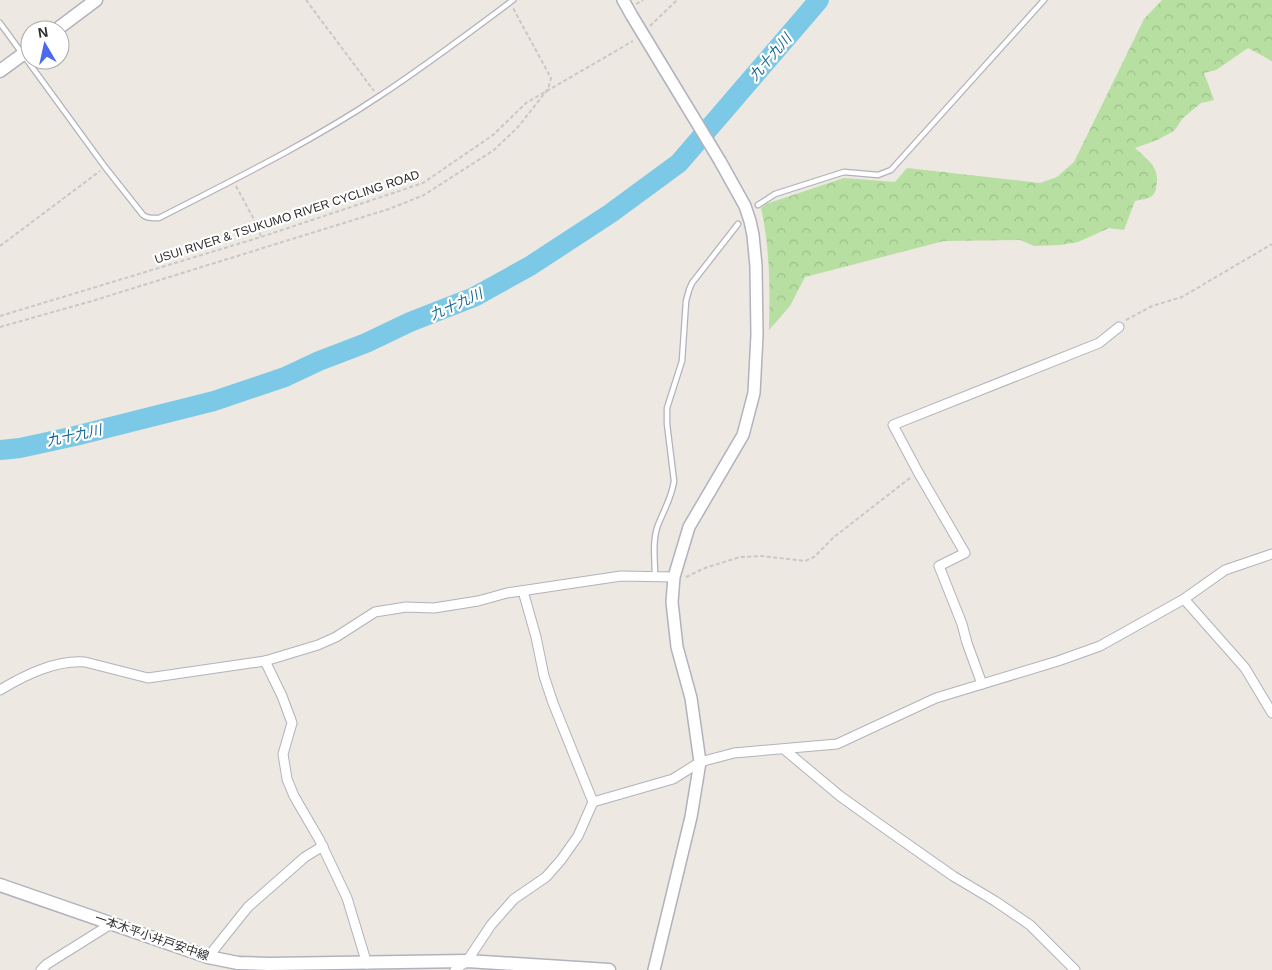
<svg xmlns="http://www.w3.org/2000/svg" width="1272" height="970" viewBox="0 0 1272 970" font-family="Helvetica,'Noto Sans JP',sans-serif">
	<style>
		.forest { fill: url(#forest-crowns) }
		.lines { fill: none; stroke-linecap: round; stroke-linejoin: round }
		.river { stroke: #7cc9e7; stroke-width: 20 }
		.service-casing { stroke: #b1b2bc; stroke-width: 7 }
		.minor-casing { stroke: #b1b2bc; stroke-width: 11 }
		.tertiary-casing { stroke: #b1b2bc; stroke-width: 14 }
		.secondary-casing { stroke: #b1b2bc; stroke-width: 15 }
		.path { stroke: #c8c8c8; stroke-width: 2; stroke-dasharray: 4 2.5; stroke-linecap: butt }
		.service { stroke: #fff; stroke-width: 4.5 }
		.minor { stroke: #fff; stroke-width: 9 }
		.tertiary { stroke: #fff; stroke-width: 11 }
		.secondary { stroke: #fff; stroke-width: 12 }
		.tertiary-bridge-casing { stroke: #b1b2bc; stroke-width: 14; stroke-linecap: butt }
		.tertiary-bridge { stroke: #fff; stroke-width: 11 }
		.labels { text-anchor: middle; stroke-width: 4.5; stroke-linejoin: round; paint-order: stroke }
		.street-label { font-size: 12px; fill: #2d2d2d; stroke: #fff }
		.water-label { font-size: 14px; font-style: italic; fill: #176996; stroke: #fff }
	</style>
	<defs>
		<pattern id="forest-crowns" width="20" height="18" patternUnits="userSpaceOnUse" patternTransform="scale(1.25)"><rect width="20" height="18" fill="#b6dfa1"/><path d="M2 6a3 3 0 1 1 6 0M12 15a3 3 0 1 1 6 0" fill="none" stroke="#9dc08b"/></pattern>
	</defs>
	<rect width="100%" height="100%" fill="#ede8e1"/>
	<path class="forest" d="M1162,0H1272V61L1248,48L1216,70L1204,73L1214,100L1201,103L1183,118L1174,131L1157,140L1135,148C1147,159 1161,168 1156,187C1156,191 1154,195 1150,197C1147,199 1139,200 1135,201L1124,230L1109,228L1078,242L1060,245L1034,246L1020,240L944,241L805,277L790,306L769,330C770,289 770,248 761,208L766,204L844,178L895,182L907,168L1040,183L1057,177L1074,162L1144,19Z"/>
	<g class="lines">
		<path class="river" d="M0,450L20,448L75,436L214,401L285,377L319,361L366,343L410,322L474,297L530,266L611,213L679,163L819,0"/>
		<defs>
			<g id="service">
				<path d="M0,23L105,167L143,215C148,219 153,218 159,218C233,180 309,143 378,97C424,67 469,33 513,0"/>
				<path d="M758,205L775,194L844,172L878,175L891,170L1044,0"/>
				<path d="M655,577C655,560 652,541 658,525C664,510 672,497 674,481L667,424V408L682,361L686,301L689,290L692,283L738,224"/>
			</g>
			<g id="minor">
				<path d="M1184,599L1245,668L1272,713"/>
				<path d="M265,661L282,696L292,723L283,754L287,779L294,796L319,839L347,898L367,964"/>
				<path d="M982,684L967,643L962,624L939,566L965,553L918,472L893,425L1099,343L1119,327"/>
				<path d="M0,690C25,675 55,660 85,662L148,678L265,661L318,645L336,637L375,612L406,607L434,608L478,601L507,593L621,576L674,577"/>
				<path d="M785,750L840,796L879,824L953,876L995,901L1030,925L1075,970"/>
				<path d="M593,802L673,779L700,762L734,753L837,744L936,698L1058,661L1100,646L1184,599L1225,570L1272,554"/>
				<path d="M208,957L248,907L305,857L323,846"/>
				<path d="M41,970L47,964L111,924"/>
				<path d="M455,970L467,961L491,925L514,899L546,877L561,860L578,836L593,802L553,703L544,676L536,637L523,591"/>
			</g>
			<g id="tertiary">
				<path d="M623,0L632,16"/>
				<path d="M654,970L691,817L700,762L691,698L677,647L672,602L674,577L689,527L743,435L754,393L757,335L756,266L753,235L750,221L745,206L720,161"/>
			</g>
			<g id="secondary">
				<path d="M56,30L96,0"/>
				<path d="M0,71L30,49"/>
				<path d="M0,885L208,957L238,963L269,964L467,961L609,970"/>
			</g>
		</defs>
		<use href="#service" class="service-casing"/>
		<use href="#minor" class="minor-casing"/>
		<use href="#tertiary" class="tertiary-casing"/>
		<use href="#secondary" class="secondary-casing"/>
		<g class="path">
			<path d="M306,0L374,91"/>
			<path d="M636,4L643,0"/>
			<path d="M650,26L677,0"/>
			<path d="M236,186L258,227L261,237"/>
			<path d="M0,246L100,171"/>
			<path d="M0,316L261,237L423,183L493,135L526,103L633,41"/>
			<path d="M1126,320L1152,306L1182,297L1272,244"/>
			<path d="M0,327L92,301L389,209L424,195L494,150L518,127L548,89L551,78L513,8"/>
			<path d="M686,577L705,568L740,557L761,556L805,561L814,557L834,537L910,478"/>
		</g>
		<use href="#service" class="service"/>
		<use href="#minor" class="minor"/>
		<use href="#tertiary" class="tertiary"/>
		<use href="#secondary" class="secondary"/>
		<defs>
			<path id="tertiary-bridge" d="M632,16L720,161"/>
		</defs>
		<use href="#tertiary-bridge" class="tertiary-bridge-casing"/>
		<use href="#tertiary-bridge" class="tertiary-bridge"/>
	</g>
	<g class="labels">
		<g class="street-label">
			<text transform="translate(287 217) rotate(-18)" y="4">USUI RIVER &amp; TSUKUMO RIVER CYCLING ROAD</text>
			<text transform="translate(152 937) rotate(19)" y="4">一本木平小井戸安中線</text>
		</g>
		<g class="water-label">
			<text transform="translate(770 57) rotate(-49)" y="5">九十九川</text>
			<text transform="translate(456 304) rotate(-24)" y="5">九十九川</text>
			<text transform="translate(74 435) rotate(-12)" y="5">九十九川</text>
		</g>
	</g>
	<g transform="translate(45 45) rotate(351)"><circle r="24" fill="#ffffff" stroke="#ababab"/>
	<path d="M0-4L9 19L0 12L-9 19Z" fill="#4d69ee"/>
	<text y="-8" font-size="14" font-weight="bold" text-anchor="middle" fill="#2d2d2d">N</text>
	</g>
</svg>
